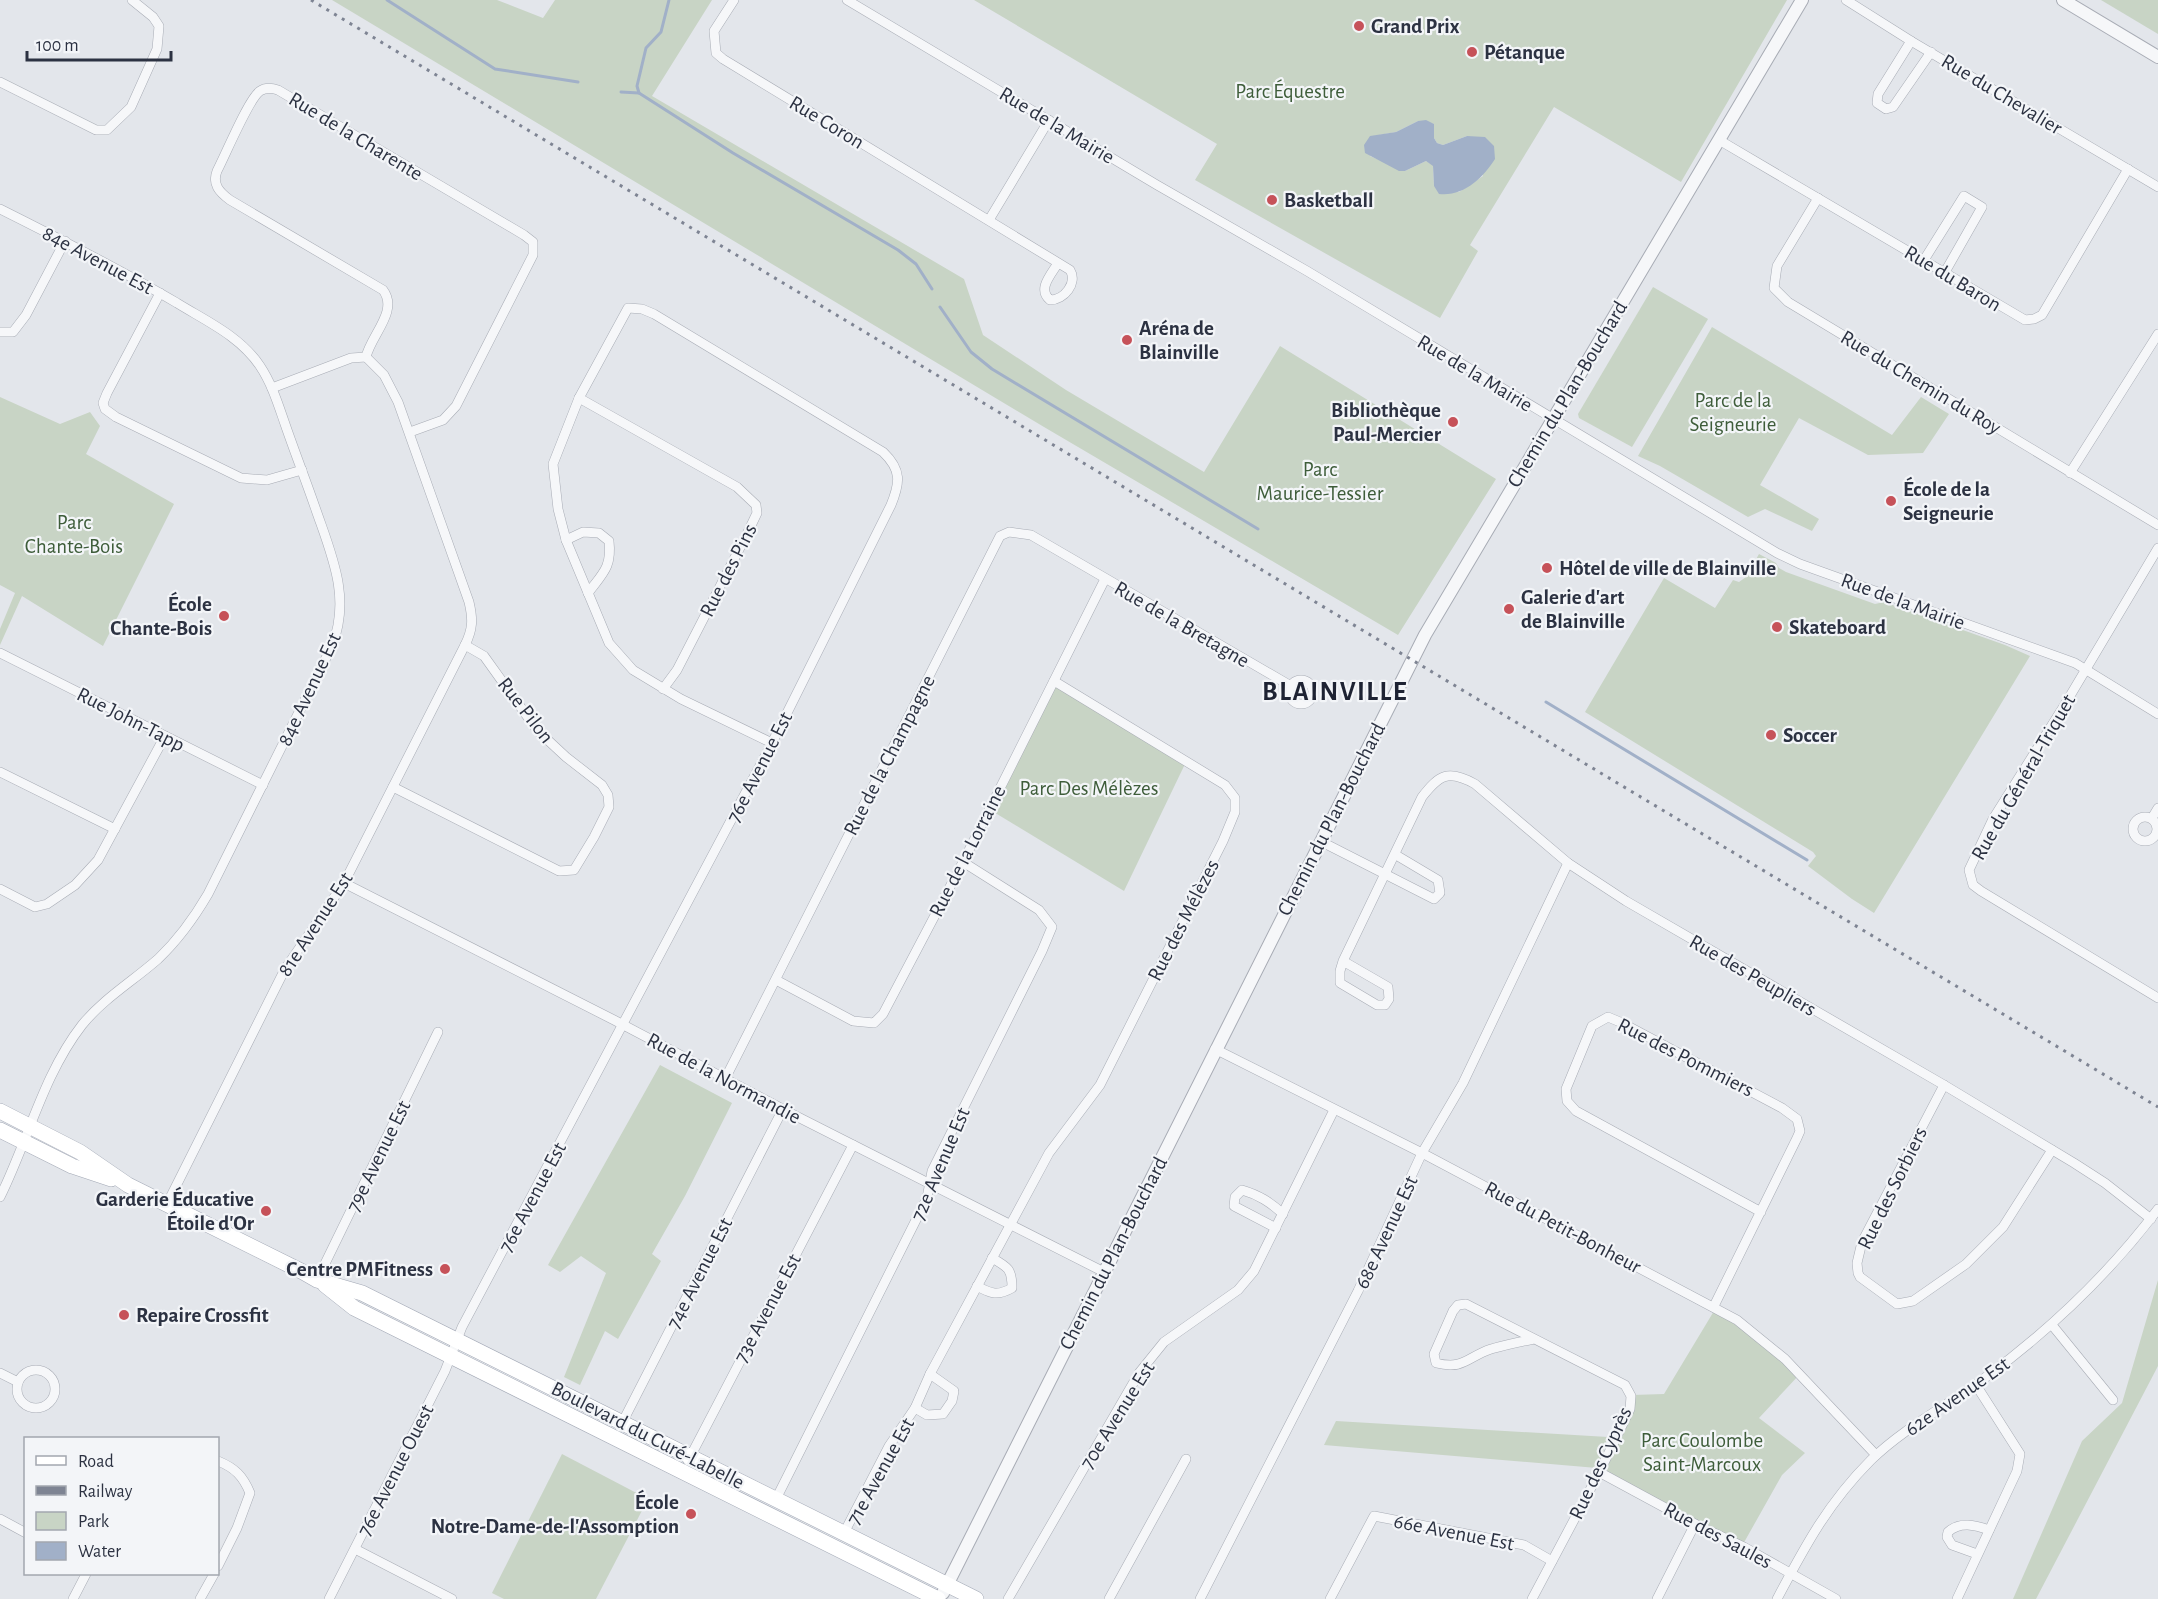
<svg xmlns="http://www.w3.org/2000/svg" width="2158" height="1599" viewBox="0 0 2158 1599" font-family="'Alegreya Sans',sans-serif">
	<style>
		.green { fill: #c8d4c5; fill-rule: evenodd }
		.water { fill: #a1b0c8 }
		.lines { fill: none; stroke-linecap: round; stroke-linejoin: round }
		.stream { stroke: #a1b0c8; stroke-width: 3 }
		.minor-casing { stroke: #a8acb5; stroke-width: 10 }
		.tertiary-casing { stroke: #a8acb5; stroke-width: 14 }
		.primary-casing { stroke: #a3a9b6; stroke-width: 16 }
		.minor { stroke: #f6f7f9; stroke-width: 9 }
		.tertiary { stroke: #f6f7f9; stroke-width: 12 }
		.primary { stroke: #fff; stroke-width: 15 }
		.rail { stroke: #7e8493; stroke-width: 3; stroke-dasharray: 3 6; stroke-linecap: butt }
		.poi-dot { fill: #c65259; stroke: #f3f5f8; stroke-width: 2 }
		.labels { text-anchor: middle; stroke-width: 4.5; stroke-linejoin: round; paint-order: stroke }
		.poi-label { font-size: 21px; font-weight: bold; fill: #2c3242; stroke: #f3f5f8; text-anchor: start }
		.park-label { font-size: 21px; fill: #3e5d3a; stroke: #f3f5f8 }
		.street-label { font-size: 21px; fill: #2c3242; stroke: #f3f5f8 }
		.district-label { font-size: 27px; font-weight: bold; letter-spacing: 1.5px; fill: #1e2333; stroke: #f3f5f8 }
	</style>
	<rect width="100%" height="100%" fill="#e3e6eb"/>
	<g class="green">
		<path d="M332,0H497L543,18L555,0H712L652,96L964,279L983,335L1066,390L1204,472L1280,346L1496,479L1398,635L1044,427Z"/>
		<path d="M974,0H1787L1681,182L1554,107L1470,245L1478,251L1440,318L1195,180L1217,144ZM1418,121L1434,124V138L1437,143L1443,145L1467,136L1483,176L1459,192L1434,186L1433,165L1426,161L1405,171L1370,156L1379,135L1396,132Z"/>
		<path d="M2101,0H2158V34Z"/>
		<path d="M1653,287L1708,319L1632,447L1579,418L1578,414Z"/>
		<path d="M1712,327L1892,435L1921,397L1949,414L1923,453L1868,455L1799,418L1760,485L1819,519L1812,531L1765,509L1748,517L1660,466L1638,456Z"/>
		<path d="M0,397L60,424L90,412L100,426L86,454L174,504L103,646L22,596L0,645V629L15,593L0,585Z"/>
		<path d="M1759,554L1776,563L1779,568L1786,572L1875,604L1884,602L2005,645L2030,656L1874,913L1852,899L1808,866L1816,856L1813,852L1585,712L1664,578L1715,608L1733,580L1739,582L1746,577Z"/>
		<path d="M1056,685L1185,764L1124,891L992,811Z"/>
		<path d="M660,1065L732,1103L685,1196L652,1254L661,1261L618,1339L605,1331L580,1385L564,1377L606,1273L581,1256L560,1272L548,1265Z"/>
		<path d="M2158,1280V1366L2036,1599H2013L2082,1441L2122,1403Z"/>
		<path d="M1714,1311L1759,1339L1799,1375L1759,1418L1805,1453L1782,1475L1742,1546L1600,1471L1632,1395L1664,1394Z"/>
		<path d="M1336,1421L1608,1437L1597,1468L1324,1445Z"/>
		<path d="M562,1454L648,1499L596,1599H504L492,1593Z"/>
	</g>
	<path class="water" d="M1426,120L1434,124V138L1437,143L1443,145L1467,136L1485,137L1494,146L1495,159C1483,178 1463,197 1439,194L1434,186L1433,166L1426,161L1405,171H1399L1365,153L1364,145L1370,136L1396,132L1418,121Z"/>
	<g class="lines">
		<g class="stream">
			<path d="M387,0L495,69L578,82"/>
			<path d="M621,92L639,93L733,153L898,250L916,264L932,289"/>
			<path d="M639,93L637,86L646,48L661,32L669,0"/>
			<path d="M940,307L971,352L992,369L1258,529"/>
			<path d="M1546,702L1807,860"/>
		</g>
		<defs>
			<g id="minor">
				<path d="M734,0L714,31L716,53L723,59L1070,270C1078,283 1064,300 1050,300C1037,289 1051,275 1058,263"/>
				<path d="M847,0L1157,185L1307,271L1777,553L1800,564L2075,663L2158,714"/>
				<path d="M1846,0L1911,41L2158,187"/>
				<path d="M1911,41L1878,94L1877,103L1886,109L1893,107L1931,52"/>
				<path d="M0,82L96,130H107L131,107L157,49L159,26L153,17L132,0"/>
				<path d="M1719,140L2025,320L2034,319L2042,315L2128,169"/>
				<path d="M1818,198L1777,266L1774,288L1788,302L2158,525"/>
				<path d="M0,209C60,239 119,269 177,303C206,321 240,336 260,366C272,384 278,404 285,424C295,453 306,481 316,510C332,556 351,598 332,646L208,894C194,918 178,940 158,959C133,981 103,999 82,1025C43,1075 28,1141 0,1197"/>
				<path d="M989,220L1049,120"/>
				<path d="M1924,260L1964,196L1982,207L1945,272"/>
				<path d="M160,293L107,393L103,403L105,409L116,417L241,478L267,480L302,470"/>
				<path d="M0,332H13L26,315L65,241"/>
				<path d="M366,357C371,335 399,311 383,290L230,200C219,192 212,184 217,171C225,156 249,98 260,91C266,87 272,88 278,90L524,235L533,242V255L456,406L443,420L410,432"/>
				<path d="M272,388L351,358L366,357"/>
				<path d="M579,398L737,487L756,505L757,513L747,534L677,670L663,689"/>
				<path d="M2070,473L2158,334"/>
				<path d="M566,540L583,532L599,533L609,541C612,567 603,573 588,593"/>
				<path d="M2158,548L2064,706L1993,819L1969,870L1973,885L1981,891L2158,998"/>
				<path d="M0,653L263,785"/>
				<circle cx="1301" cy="692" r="12"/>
				<path d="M0,772L115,829"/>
				<path d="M393,787L559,871L574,870L594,837L609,807L608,795L602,785L566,757L537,730L484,656L465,645"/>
				<circle cx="2145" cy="829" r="12"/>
				<path d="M2152,818L2158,808"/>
				<path d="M1320,841L1434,899L1440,893L1438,880L1396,855"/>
				<path d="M344,883L614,1020L794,1115L1104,1272"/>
				<path d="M0,889L35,907L47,904L75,885L98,860L165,736"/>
				<path d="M1343,961L1388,987L1389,999L1385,1005H1377L1340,983V971L1343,961L1422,797C1439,775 1448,769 1475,784L1568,863L1626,901L1944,1085L2074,1163L2105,1183L2151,1219"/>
				<path d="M776,980L853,1021L874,1023L883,1014L963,862L1105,579"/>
				<path d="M1215,1049L1422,1153L1737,1320L1785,1359L1876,1455"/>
				<path d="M725,1079L1000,536L1009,532L1031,535L1291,686"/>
				<path d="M1944,1085L1862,1242L1857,1263L1858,1273L1860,1277L1897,1304L1913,1301L1966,1264L2003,1227L2052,1150"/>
				<path d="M167,1204L285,969L344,883L465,645C473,629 473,619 469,602L398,402L384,375L366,357"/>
				<path d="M1276,1228L1234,1206L1235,1197L1242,1190C1259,1195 1270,1202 1283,1214"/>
				<path d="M317,1280L438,1032"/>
				<path d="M977,1286C991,1294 998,1296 1012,1288C1012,1269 1008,1267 992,1258"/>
				<path d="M1714,1306L1797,1138L1800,1131L1797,1119L1782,1108L1620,1022L1608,1017L1592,1026L1566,1089L1567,1101L1576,1111L1761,1212"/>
				<path d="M2052,1325L2113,1400"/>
				<circle cx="36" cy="1389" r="19"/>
				<path d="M0,1373L18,1382"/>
				<path d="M915,1408L927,1415L943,1414L952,1401L954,1391L930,1374"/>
				<path d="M620,1427L783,1109"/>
				<path d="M218,1461C235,1468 243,1476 250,1493L237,1528L218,1566"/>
				<path d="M688,1461L853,1145"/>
				<path d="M1599,1472L1695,1524L1744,1547L1836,1599"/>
				<path d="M776,1499L927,1198L932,1171L1042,951L1052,927L1039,910L963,862"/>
				<path d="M0,1519L26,1533"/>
				<path d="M844,1533L889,1446L915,1408L930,1374L1049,1153L1100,1085L1223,841L1235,812V798L1225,785L1054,681"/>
				<path d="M355,1549L452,1599"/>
				<path d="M1977,1554L1952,1545L1947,1537L1948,1532C1960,1521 1975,1525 1989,1530"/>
				<path d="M73,1599L86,1574"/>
				<path d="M200,1599L214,1574"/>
				<path d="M329,1599L445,1371L462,1327L772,743L891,505C900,483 902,470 883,452L654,314L642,309L628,308L579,398L553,464L558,509L566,540L609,643L633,670L681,699L772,743"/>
				<path d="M1008,1599L1139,1373L1164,1342L1238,1290L1254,1271L1334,1110"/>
				<path d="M1109,1599L1186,1459"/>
				<path d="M1200,1599L1358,1291L1422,1153L1463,1083L1568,863"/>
				<path d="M1330,1599L1374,1516L1524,1545L1552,1561"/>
				<path d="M1532,1599L1600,1471L1630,1409L1631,1396L1625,1385L1466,1304L1458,1305L1453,1311L1434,1354L1436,1363C1464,1370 1467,1357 1491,1349C1505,1345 1519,1342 1534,1339"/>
				<path d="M1657,1599L1695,1524"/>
				<path d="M1777,1599C1805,1546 1828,1503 1871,1460C1904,1428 1945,1407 1982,1380C2049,1331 2108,1275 2158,1209"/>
				<path d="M1957,1599L2017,1471L2020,1454L1976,1385"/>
			</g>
			<g id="tertiary">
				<path d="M2063,0L2158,57"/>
				<path d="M943,1593L1425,635L1802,0"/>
			</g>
			<g id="primary">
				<path d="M0,1111L80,1152L128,1185L303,1272L317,1280L362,1293L976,1599"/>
				<path d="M0,1130L72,1166L111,1179"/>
				<path d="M325,1285L354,1308L938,1599"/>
			</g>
		</defs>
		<use href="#minor" class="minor-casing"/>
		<use href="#tertiary" class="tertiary-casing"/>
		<use href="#primary" class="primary-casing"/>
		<use href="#minor" class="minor"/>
		<use href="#tertiary" class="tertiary"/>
		<use href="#primary" class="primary"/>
		<path class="rail" d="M311,0L2158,1107"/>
	</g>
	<g class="poi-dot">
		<circle cx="1359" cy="26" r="6"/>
		<circle cx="1472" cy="52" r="6"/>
		<circle cx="1272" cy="200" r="6"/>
		<circle cx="1127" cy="340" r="6"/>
		<circle cx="1453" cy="422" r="6"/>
		<circle cx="1891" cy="501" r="6"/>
		<circle cx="1547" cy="568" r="6"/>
		<circle cx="1509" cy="609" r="6"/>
		<circle cx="224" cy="616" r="6"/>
		<circle cx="1777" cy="627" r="6"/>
		<circle cx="1771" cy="735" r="6"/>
		<circle cx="266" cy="1211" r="6"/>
		<circle cx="445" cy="1269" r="6"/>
		<circle cx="124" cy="1315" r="6"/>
		<circle cx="691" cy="1514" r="6"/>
	</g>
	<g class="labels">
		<g class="poi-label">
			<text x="1371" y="33">Grand Prix</text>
			<text x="1484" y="59">Pétanque</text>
			<text x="1284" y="207">Basketball</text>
			<text x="1139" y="335">Aréna de<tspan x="1139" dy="24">Blainville</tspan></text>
			<text x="1441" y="417" text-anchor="end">Bibliothèque<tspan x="1441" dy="24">Paul-Mercier</tspan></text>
			<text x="1903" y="496">École de la<tspan x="1903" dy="24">Seigneurie</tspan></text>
			<text x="1559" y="575">Hôtel de ville de Blainville</text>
			<text x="1521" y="604">Galerie d'art<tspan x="1521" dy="24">de Blainville</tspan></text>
			<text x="212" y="611" text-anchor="end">École<tspan x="212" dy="24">Chante-Bois</tspan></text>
			<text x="1789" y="634">Skateboard</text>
			<text x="1783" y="742">Soccer</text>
			<text x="254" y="1206" text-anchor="end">Garderie Éducative<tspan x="254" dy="24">Étoile d'Or</tspan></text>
			<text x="433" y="1276" text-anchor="end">Centre PMFitness</text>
			<text x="136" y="1322">Repaire Crossfit</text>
			<text x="679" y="1509" text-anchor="end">École<tspan x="679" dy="24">Notre-Dame-de-l'Assomption</tspan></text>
		</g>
		<g class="park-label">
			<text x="1290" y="98">Parc Équestre</text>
			<text x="1733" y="407">Parc de la<tspan x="1733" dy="24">Seigneurie</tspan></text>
			<text x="1320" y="476">Parc<tspan x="1320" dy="24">Maurice-Tessier</tspan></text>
			<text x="74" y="529">Parc<tspan x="74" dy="24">Chante-Bois</tspan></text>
			<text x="1089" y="795">Parc Des Mélèzes</text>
			<text x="1702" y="1447">Parc Coulombe<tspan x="1702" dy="24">Saint-Marcoux</tspan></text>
		</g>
		<g class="street-label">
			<text transform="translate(2002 94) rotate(31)" y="7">Rue du Chevalier</text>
			<text transform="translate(827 122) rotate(31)" y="7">Rue Coron</text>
			<text transform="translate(1057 125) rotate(31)" y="7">Rue de la Mairie</text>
			<text transform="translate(356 136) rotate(31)" y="7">Rue de la Charente</text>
			<text transform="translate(98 260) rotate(28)" y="7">84e Avenue Est</text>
			<text transform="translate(1953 278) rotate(31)" y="7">Rue du Baron</text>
			<text transform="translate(1475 373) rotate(31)" y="7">Rue de la Mairie</text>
			<text transform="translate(1921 382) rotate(31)" y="7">Rue du Chemin du Roy</text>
			<text transform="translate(1567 394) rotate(-59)" y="7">Chemin du Plan-Bouchard</text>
			<text transform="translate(728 570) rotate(-63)" y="7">Rue des Pins</text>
			<text transform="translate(1903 601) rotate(20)" y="7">Rue de la Mairie</text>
			<text transform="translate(1182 624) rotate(30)" y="7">Rue de la Bretagne</text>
			<text transform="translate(309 689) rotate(-65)" y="7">84e Avenue Est</text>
			<text transform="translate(526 710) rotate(52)" y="7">Rue Pilon</text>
			<text transform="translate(131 719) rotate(27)" y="7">Rue John-Tapp</text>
			<text transform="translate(889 755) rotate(-63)" y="7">Rue de la Champagne</text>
			<text transform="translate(759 767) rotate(-63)" y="7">76e Avenue Est</text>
			<text transform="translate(2023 777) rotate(-60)" y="7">Rue du Général-Triquet</text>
			<text transform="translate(1331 819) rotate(-63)" y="7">Chemin du Plan-Bouchard</text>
			<text transform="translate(967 851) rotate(-63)" y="7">Rue de la Lorraine</text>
			<text transform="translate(1183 920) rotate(-63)" y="7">Rue des Mélèzes</text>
			<text transform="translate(315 924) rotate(-57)" y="7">81e Avenue Est</text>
			<text transform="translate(1753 975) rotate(30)" y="7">Rue des Peupliers</text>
			<text transform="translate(1686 1057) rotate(27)" y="7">Rue des Pommiers</text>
			<text transform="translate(724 1078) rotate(28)" y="7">Rue de la Normandie</text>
			<text transform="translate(378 1156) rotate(-64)" y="7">79e Avenue Est</text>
			<text transform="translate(940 1164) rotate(-67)" y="7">72e Avenue Est</text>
			<text transform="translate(1892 1188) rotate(-64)" y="7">Rue des Sorbiers</text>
			<text transform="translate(532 1197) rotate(-62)" y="7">76e Avenue Est</text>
			<text transform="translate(1563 1227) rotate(28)" y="7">Rue du Petit-Bonheur</text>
			<text transform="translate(1386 1232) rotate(-65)" y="7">68e Avenue Est</text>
			<text transform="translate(1113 1253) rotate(-63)" y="7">Chemin du Plan-Bouchard</text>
			<text transform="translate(699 1273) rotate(-63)" y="7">74e Avenue Est</text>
			<text transform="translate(767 1308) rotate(-62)" y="7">73e Avenue Est</text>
			<text transform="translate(1957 1396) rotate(-35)" y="7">62e Avenue Est</text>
			<text transform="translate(1117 1415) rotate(-58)" y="7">70e Avenue Est</text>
			<text transform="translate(648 1435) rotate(27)" y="7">Boulevard du Curé-Labelle</text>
			<text transform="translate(1600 1463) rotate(-65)" y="7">Rue des Cyprès</text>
			<text transform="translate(395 1470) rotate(-63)" y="7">76e Avenue Ouest</text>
			<text transform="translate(880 1471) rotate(-61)" y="7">71e Avenue Est</text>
			<text transform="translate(1454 1532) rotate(11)" y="7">66e Avenue Est</text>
			<text transform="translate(1718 1535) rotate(28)" y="7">Rue des Saules</text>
		</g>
		<g class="district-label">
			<text x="1335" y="700">BLAINVILLE</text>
		</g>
	</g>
	<rect x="24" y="1437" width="195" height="138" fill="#f3f5f8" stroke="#a3a7af" stroke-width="1.5"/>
	<rect x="36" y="1456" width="30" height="9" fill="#ffffff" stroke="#a3a7af" stroke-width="1.5"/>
	<text x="78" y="1467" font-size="18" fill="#2c3242">Road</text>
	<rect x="36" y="1486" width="30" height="9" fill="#7e8493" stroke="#a3a7af" stroke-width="1.5"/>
	<text x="78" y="1497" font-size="18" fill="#2c3242">Railway</text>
	<rect x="36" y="1512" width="30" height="18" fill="#c8d4c5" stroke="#a3a7af" stroke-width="1.5"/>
	<text x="78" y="1527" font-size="18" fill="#2c3242">Park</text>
	<rect x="36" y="1542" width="30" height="18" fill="#a1b0c8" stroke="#a3a7af" stroke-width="1.5"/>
	<text x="78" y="1557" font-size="18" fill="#2c3242">Water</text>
	<path d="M27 51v9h144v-9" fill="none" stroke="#2c3242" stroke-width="3"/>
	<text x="36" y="51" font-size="18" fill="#2c3242" stroke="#f3f5f8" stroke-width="4.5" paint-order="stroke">100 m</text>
</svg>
